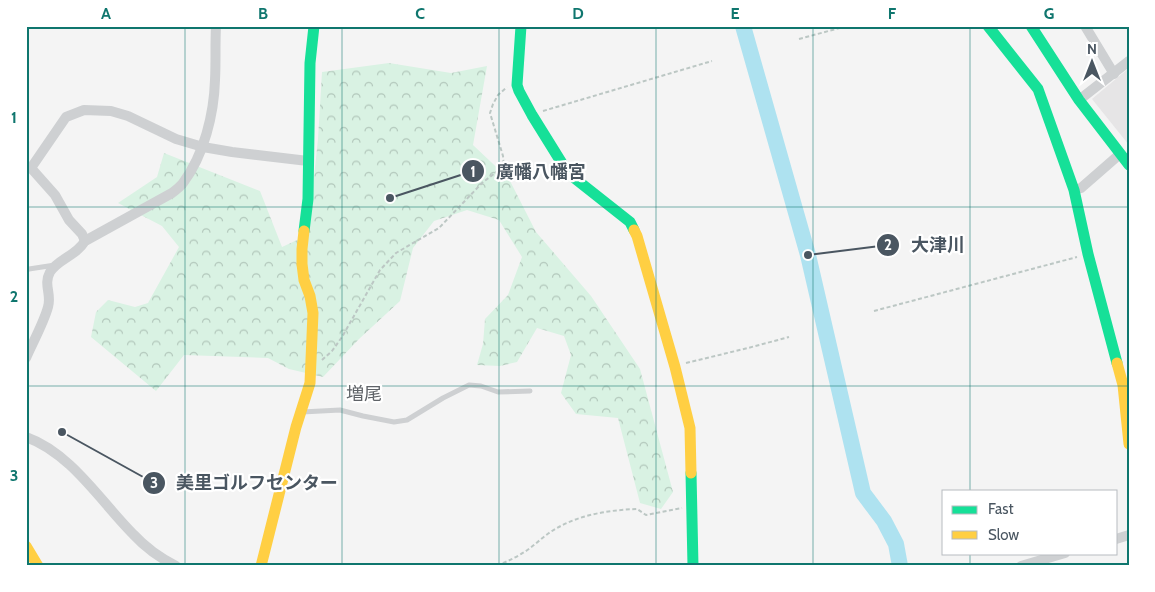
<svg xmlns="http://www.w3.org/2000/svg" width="1155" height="592" viewBox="0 0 1155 592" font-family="Cabin,'Noto Sans JP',sans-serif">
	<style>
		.education { fill: #e6e5e6 }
		.forest { fill: url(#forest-crowns) }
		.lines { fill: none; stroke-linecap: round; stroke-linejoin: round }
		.stream { stroke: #aee2f0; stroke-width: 2.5 }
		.river { stroke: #aee2f0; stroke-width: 16 }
		.path { stroke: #bcc7c4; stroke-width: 2; stroke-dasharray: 4 2.5; stroke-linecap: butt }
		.lane { stroke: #ced0d2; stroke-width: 5 }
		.street { stroke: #ced0d2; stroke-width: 10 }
		.fast { stroke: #16e098; stroke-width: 11 }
		.slow { stroke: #ffcf43; stroke-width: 11 }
		.grid { fill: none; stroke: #0f766e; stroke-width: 1; stroke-opacity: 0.55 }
		.labels { text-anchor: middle; stroke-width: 4.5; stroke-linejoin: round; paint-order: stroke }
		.neighbourhood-label { font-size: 18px; fill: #5f6368; stroke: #fff }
		.leader { fill: none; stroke: #4a5661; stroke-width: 2 }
		.callout-dot { fill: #4a5661; stroke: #fff; stroke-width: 2 }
		.mark-label { font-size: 15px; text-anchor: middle; font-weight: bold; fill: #fff }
		.callout-label { font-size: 18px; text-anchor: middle; font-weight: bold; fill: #4a5661; stroke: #fff; stroke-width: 4.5; stroke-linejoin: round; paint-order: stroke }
		.neatline { fill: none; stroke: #0f766e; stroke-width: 2 }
		.grid-label { font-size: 16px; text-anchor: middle; font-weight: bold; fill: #0f766e }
	</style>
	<defs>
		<pattern id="forest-crowns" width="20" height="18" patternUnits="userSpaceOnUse" patternTransform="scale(1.25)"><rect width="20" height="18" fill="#d9f2e3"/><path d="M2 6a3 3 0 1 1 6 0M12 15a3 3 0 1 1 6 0" fill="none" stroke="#b2c7bb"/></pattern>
	</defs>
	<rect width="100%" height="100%" fill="#f4f4f4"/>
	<path class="education" d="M1129,68V145L1092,99Z"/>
	<path class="forest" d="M389,63L451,73L487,66L473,145L509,179L536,232L591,296L640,369L673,492L661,509L640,503L618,418L576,414L561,393L571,355L564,336L537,328L517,362L500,366L477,365L483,344L485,319L508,295L522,257L499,220L467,210L434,221L413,248L400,301L359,339L323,377L289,369L268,358L184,355L156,391L91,337L96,312L108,300L135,307L148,303L179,247L162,226L118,203L157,177L164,153L260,191L282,247L308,235L318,139L322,72Z"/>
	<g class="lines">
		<path class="stream" d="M26,31L29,26"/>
		<path class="river" d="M743,26L808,255L863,493L884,521L896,544L900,566"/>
		<g class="path">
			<path d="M799,39L847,26"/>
			<path d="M543,111L712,61"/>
			<path d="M874,311L1077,257"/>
			<path d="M322,360L332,351L342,337L380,270L396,253L439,228L482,183L504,166L503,156L490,113L493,104L498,95L507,87"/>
			<path d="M686,363L748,348L789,337"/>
			<path d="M497,566C505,562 513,559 521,554C532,548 541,538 552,531C577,515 608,510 637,509L646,515L682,508"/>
		</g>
		<g class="lane">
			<path d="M26,271L29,269L55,265"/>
			<path d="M302,412L340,410L363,416L394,422L407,420L443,398L469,385L481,386L498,392L530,391"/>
		</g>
		<g class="street">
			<path d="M1085,26L1114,74"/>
			<path d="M1079,100L1129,61"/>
			<path d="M1074,190L1081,188L1120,154"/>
			<path d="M85,241L82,234L69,220L55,195L31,168L66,117L84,110L111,111L128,116L176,139L203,147L232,152L308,161"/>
			<path d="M26,358C33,342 44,322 48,307C52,294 43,285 50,272C58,259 76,256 85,241L172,193C176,190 180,187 183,183C204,155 214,114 215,80C216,62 215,44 216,26"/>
			<path d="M26,437C71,453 101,502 133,534C145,547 160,558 176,566"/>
			<path d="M1116,539L1129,535"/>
			<path d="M1021,566L1065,553"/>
		</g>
		<g class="fast">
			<path d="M521,26L517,85L519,91L532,115L568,173L630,222L634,230"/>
			<path d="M988,26L1038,89L1074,190L1088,254L1117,363"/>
			<path d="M1031,26L1079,100L1129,165"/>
			<path d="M304,231L308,199L310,63L314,26"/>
			<path d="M691,473L693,566"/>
		</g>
		<g class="slow">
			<path d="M634,230L637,236L675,367L690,428L691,473"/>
			<path d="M1117,363L1123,385L1129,444"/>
			<path d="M26,546L38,566"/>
			<path d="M261,566L296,427L310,383L313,313L310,296L304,280L302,264V249L304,231"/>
		</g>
	</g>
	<path class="grid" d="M185,26V566M342,26V566M499,26V566M656,26V566M813,26V566M970,26V491M26,207H1129M26,386H1129M970,553V566"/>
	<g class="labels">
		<g class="neighbourhood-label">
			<text x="364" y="400">増尾</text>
		</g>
	</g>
	<path class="leader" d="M390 198L473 171M808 255L888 245M62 432L154 483"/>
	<g class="callout-dot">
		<circle cx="390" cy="198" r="5"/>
		<circle cx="808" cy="255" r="5"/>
		<circle cx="62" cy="432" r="5"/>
		<circle cx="473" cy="171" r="12"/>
		<circle cx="888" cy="245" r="12"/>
		<circle cx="154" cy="483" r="12"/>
	</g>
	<g class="mark-label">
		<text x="473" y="177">1</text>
		<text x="888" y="250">2</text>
		<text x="154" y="488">3</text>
	</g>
	<g class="callout-label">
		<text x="541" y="178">廣幡八幡宮</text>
		<text x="938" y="251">大津川</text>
		<text x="257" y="489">美里ゴルフセンター</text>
	</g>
	<rect width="1155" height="592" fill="none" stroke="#ffffff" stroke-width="55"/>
	<rect x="942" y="490" width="175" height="65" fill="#ffffff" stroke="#b7bbc0"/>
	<rect x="952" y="506" width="25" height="8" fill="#16e098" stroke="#b7bbc0"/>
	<text x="988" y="514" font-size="15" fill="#4a5661">Fast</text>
	<rect x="952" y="531" width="25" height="8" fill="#ffcf43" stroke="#b7bbc0"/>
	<text x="988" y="540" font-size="15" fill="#4a5661">Slow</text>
	<g transform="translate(1092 62)" stroke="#ffffff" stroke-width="4" paint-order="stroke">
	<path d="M0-4L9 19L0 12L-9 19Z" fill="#4a5661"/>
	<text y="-8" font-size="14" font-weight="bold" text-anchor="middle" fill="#4a5661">N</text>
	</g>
	<rect x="28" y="28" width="1100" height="536" class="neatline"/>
	<g class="grid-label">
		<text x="106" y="19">A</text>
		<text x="263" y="19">B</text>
		<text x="420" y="19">C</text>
		<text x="578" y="19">D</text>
		<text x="735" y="19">E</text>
		<text x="892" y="19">F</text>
		<text x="1049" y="19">G</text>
		<text x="14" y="123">1</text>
		<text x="14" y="302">2</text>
		<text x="14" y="481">3</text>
	</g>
</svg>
